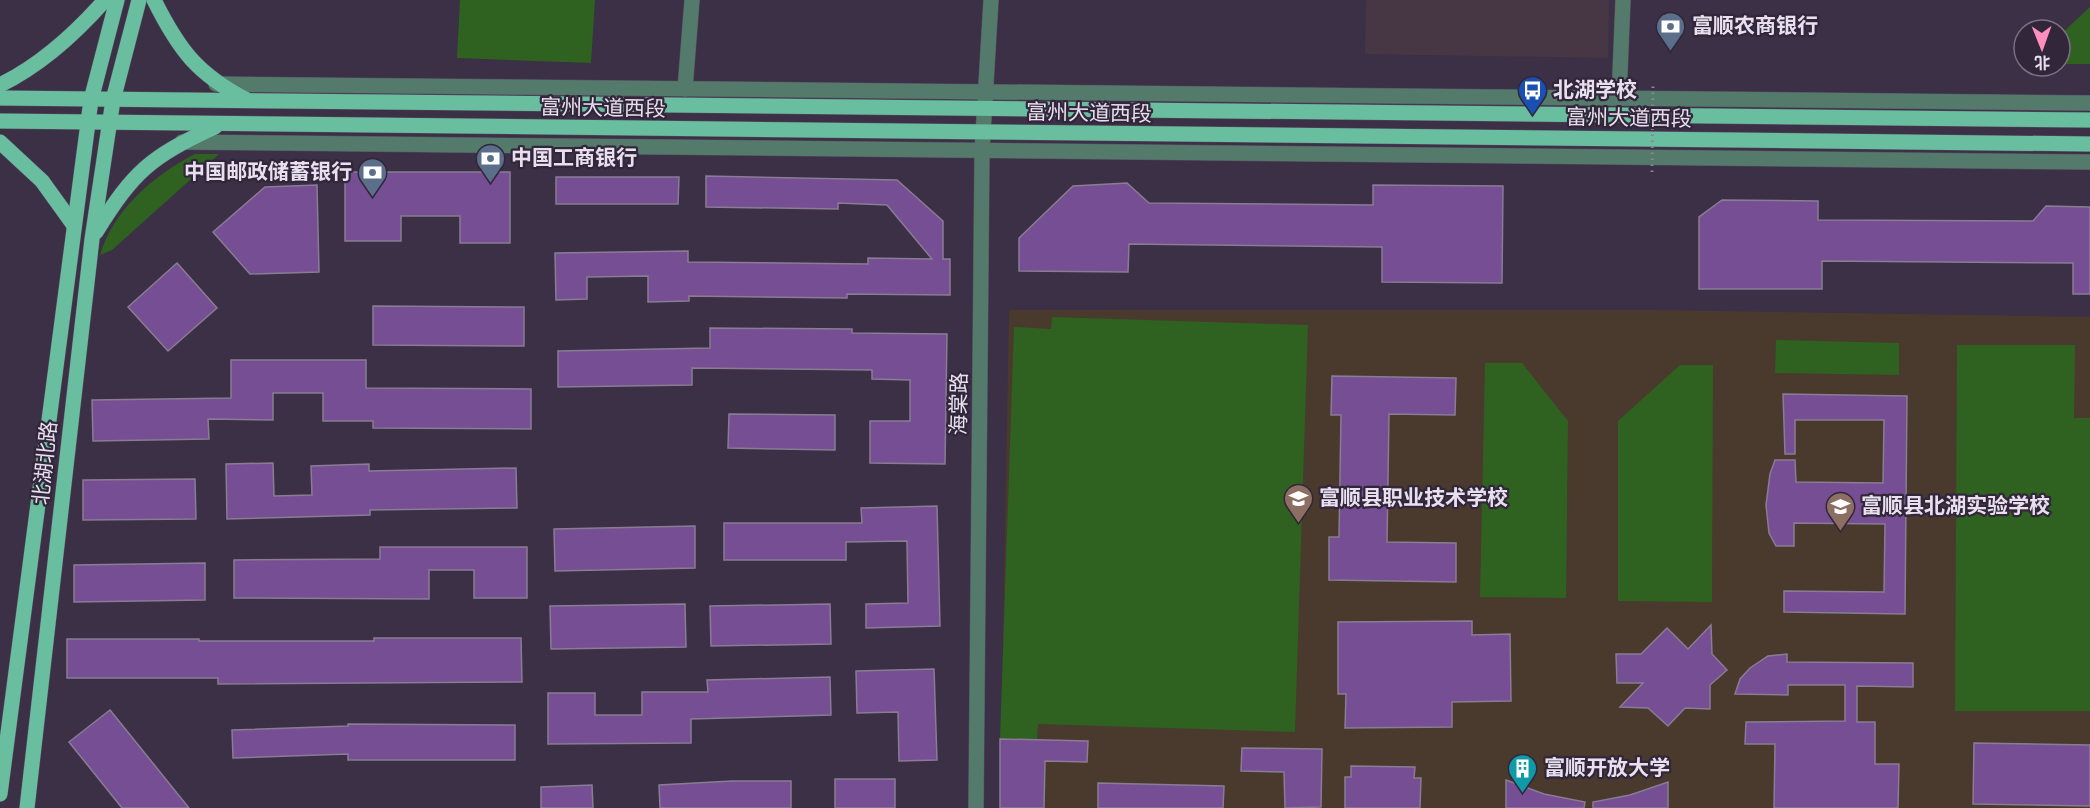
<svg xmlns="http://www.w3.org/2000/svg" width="2090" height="808" viewBox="0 0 2090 808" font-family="'Sofia Sans Condensed','Noto Sans SC',sans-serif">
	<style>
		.education { fill: #493a2d }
		.medical { fill: #473744 }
		.green { fill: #2f6121 }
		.building { fill: #764e93; stroke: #897c94; stroke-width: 1.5 }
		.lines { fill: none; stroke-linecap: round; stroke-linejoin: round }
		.minor-casing { stroke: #574c60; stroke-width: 16 }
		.major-casing { stroke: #574c60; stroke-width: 16 }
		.minor { stroke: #537a6b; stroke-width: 15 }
		.major { stroke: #68be9f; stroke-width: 15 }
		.path-bridge { stroke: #8d8496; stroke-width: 3; stroke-dasharray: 1.5 4.5; stroke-linecap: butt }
		.labels { text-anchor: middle; stroke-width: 4.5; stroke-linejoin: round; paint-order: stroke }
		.poi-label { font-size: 21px; font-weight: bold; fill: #e8e0ee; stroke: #31263a; text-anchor: start }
		.street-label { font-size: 21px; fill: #e8e0ee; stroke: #31263a }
	</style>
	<rect width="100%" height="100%" fill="#3b3045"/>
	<path class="education" d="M1009,310H1658L2090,317V808H1000Z"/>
	<path class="medical" d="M1366,0H1609L1608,58L1365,54Z"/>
	<g class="green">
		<path d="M460,0H595L591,63L457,58Z"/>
		<path d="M2090,7V64H2060V35Z"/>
		<path d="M195,154H219L112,250L100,255C113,210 154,175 195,154Z"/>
		<path d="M1052,317L1308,325L1295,732L1038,724L1037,740L1000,739L1014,327L1051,329Z"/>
		<path d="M1776,340L1899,343V375L1775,373Z"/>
		<path d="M1957,345H2075L2074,418H2090V711H1955Z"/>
		<path d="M1485,363H1522L1568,421L1566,598L1480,597Z"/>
		<path d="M1680,365H1713L1712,602L1618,601V421Z"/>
	</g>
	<g class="building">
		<path d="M345,172H510V243H460V216H401V241H345Z"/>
		<path d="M706,176L897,180L943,221V259H950V295L847,294V298L689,296V301L648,302V276L587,277V299L556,300L555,253L688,251V262L868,264V258L932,259L887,205L838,203V209L706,207Z"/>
		<path d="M556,177H679L678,204H556Z"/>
		<path d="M1127,183L1149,203L1373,205V185L1503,186L1502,283L1382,282V247L1129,244L1128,272L1019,271V238L1073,186Z"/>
		<path d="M317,185L319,272L250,274L213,232L265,187Z"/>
		<path d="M1722,200L1818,201V220L2033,221L2046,206L2090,207V294H2073V263L1822,261V289H1699V217Z"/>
		<path d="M177,263L217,308L168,351L128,307Z"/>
		<path d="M373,306L524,307V346L373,345Z"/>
		<path d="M710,328L852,329V333L947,334L945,464L870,463V421H910V380L872,379V370L692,368V385L558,387V351L710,348Z"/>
		<path d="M231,360H366V388L531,389V429L373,428V421H323V393H273V420L208,419L209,439L93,441L92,400L231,398Z"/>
		<path d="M1332,376L1456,378L1455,415L1389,414L1387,542L1456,543V582L1329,580V537H1339L1341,415H1331Z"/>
		<path d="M1783,394L1907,396L1905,614L1784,612V591L1884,592L1885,524L1794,523V546H1776L1769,533L1766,505L1770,474L1775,460H1795L1796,482L1883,483L1884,420H1795V454H1785Z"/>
		<path d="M729,414L835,415V450L728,448Z"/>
		<path d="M273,463L274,496L312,495L311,466L369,464V471L516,468L517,508L370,510V515L227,519L226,464Z"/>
		<path d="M195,479L196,519L83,520V480Z"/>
		<path d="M937,506L940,626L866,628V604L908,603L907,541L846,542V560H724V523H862L861,508Z"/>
		<path d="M695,526V568L555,571L554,529Z"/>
		<path d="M380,547H527V598H474V570H429V599L234,598V560L380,559Z"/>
		<path d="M205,563V600L74,602V565Z"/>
		<path d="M685,604L686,647L551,649L550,606Z"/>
		<path d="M830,604L831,644L711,646L710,606Z"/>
		<path d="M1472,621V635L1510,634L1511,701L1452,702V727L1345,728L1346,694H1338V622Z"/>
		<path d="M1711,625L1712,654L1727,670L1710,685V709L1685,708L1668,726L1648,708L1620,707L1643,683H1617L1616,654H1641L1667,628L1688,649Z"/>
		<path d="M374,638H521L522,682L218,684V678H67V639H199V641H374Z"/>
		<path d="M1787,654V662L1913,663V687L1857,686V722H1875V764H1899L1898,808H1774L1775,744H1745L1746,722L1845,721V685H1788V695L1735,694L1740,679L1750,668L1768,656Z"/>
		<path d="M934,669L937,760L899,761L898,712L857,713L856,671Z"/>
		<path d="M830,677L831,715L691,719V743L548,744V693H595V715H642V692H708L707,680Z"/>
		<path d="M110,710L189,808H122L69,742Z"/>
		<path d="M348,724L515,725V760H348V754L233,758L232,730L348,726Z"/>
		<path d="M1000,739L1088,741L1087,762L1045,761L1044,808H1000Z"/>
		<path d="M1974,743L2090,745V806L1973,804Z"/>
		<path d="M1242,748L1322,749L1321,807L1285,808L1284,772L1241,771Z"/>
		<path d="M1351,766L1415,767L1414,778H1421L1420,808H1345V777H1351Z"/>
		<rect x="835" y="779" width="60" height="29"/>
		<path d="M1506,780L1544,794L1585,802L1584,808H1506Z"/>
		<path d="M732,781H791V808H660L659,785Z"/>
		<path d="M1668,782V808H1593V802L1630,795Z"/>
		<path d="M1098,783L1224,786L1223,808H1098Z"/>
		<path d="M592,785L593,808H541V787Z"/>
	</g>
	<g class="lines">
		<defs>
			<g id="minor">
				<path d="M216,84L2090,103"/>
				<path d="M685,89L692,0"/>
				<path d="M1619,98L1623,0"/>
				<path d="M182,142L2090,162"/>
				<path d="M976,808L982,151L991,0"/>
			</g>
			<g id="major">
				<path d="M154,0C179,50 197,74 247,100"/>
				<path d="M0,85C41,65 75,34 105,0"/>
				<path d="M0,98L2090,120"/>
				<path d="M0,121L2090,144"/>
				<path d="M0,142L42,181L73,224"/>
				<path d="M96,232C134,171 150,157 215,127"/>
				<path d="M0,794L91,100L117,0"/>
				<path d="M27,808L92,239L113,100L139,0"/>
			</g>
		</defs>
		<use href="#minor" class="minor-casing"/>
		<use href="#major" class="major-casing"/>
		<use href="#minor" class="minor"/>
		<use href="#major" class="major"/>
		<path class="path-bridge" d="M1652,172L1653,82"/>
	</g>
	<defs>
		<symbol id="bank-pin" viewBox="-11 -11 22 30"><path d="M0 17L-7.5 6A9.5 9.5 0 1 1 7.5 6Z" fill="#5c6f8a" stroke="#31263a"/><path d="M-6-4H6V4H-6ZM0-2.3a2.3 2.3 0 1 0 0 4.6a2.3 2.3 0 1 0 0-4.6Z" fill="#fff"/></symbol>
		<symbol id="bus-pin" viewBox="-11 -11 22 30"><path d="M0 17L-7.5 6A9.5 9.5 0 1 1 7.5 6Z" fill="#1a4fb4" stroke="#31263a"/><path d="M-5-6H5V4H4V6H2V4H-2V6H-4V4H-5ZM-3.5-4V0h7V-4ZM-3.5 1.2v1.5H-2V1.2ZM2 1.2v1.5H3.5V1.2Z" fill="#fff"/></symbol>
		<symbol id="school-pin" viewBox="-11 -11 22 30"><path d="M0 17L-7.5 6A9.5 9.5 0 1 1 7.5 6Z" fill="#8d6e63" stroke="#31263a"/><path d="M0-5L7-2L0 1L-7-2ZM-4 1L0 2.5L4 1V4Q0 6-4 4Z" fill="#fff"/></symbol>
		<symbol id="building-pin" viewBox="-11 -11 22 30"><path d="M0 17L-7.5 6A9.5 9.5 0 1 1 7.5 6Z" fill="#0f9aa8" stroke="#31263a"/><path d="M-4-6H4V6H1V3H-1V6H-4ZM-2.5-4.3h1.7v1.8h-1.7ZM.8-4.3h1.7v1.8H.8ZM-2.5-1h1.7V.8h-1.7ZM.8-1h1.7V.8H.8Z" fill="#fff"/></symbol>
	</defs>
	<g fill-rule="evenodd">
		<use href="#bank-pin" x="1654" y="10" width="33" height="45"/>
		<use href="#bus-pin" x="1516" y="74" width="33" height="45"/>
		<use href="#bank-pin" x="474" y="142" width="33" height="45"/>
		<use href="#bank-pin" x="356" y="156" width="33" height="45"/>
		<use href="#school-pin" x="1282" y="482" width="33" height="45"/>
		<use href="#school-pin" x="1824" y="490" width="33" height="45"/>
		<use href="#building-pin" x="1506" y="752" width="33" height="45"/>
	</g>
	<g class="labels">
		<g class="poi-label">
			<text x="1692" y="33">富顺农商银行</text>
			<text x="1553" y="97">北湖学校</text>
			<text x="511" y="165">中国工商银行</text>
			<text x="352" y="179" text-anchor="end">中国邮政储蓄银行</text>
			<text x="1319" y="505">富顺县职业技术学校</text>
			<text x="1861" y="513">富顺县北湖实验学校</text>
			<text x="1544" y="775">富顺开放大学</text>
		</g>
		<g class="street-label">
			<text transform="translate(603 108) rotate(1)" y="7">富州大道西段</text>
			<text transform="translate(1089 113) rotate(1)" y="7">富州大道西段</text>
			<text transform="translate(1629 118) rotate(1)" y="7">富州大道西段</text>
			<text transform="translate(959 404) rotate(-89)" y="7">海棠路</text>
			<text transform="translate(45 463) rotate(-84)" y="7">北湖北路</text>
		</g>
	</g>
	<g transform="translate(2042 48) rotate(179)"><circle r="28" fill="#31263a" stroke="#7a7082" stroke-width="1.5"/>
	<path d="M0-4.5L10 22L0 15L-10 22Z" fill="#fe8ebe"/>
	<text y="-9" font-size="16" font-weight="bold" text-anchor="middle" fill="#e8e0ee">北</text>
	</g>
</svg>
